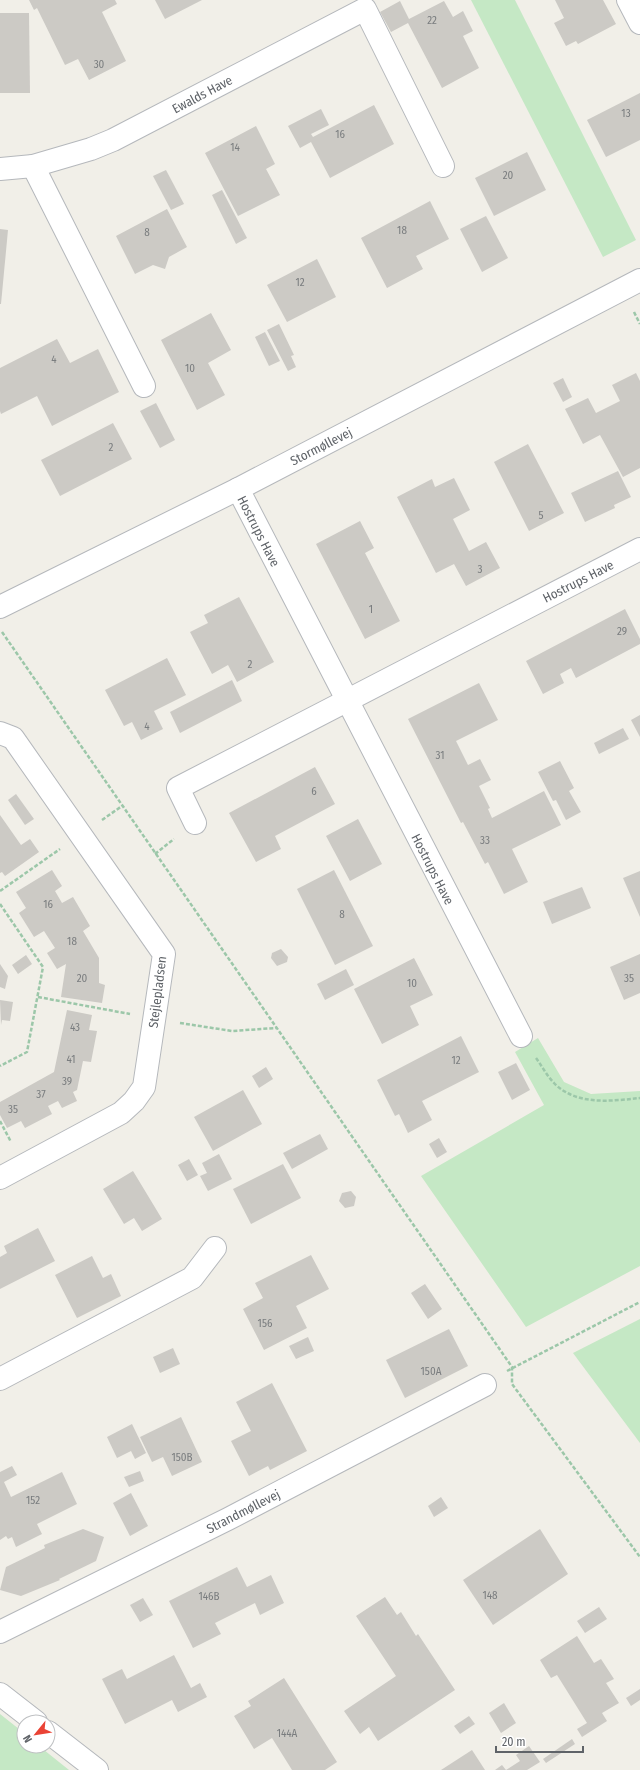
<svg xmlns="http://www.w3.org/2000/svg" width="640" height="1770" viewBox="0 0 640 1770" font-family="'Fira Sans Condensed',sans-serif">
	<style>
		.green { fill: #c5e8c5 }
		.building { fill: #cccac5 }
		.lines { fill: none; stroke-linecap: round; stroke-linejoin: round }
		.minor-casing { stroke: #b5b8bc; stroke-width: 24 }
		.path { stroke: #9cc7a9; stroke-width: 2.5; stroke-dasharray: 4 2; stroke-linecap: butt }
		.minor { stroke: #fff; stroke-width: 22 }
		.labels { text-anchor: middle; stroke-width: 3; stroke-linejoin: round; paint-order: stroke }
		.number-label { font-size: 11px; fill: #7a7d7f }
		.street-label { font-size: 13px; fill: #5f6368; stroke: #fff }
	</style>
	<rect width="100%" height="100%" fill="#f1efe8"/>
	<g class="green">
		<path d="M471,0H515L636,240L603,257Z"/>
		<path d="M538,1038L564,1082L591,1094L640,1091V1266L526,1327L421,1176L544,1105L515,1052Z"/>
		<path d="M640,1319V1443L573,1353Z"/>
		<path d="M0,1714L24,1733V1746H39L69,1770H0Z"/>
	</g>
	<g class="building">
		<path d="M29,0H115L117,4L102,12L126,61L89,80L78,59L65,65L37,8L34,10Z"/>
		<path d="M155,0H202L165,19Z"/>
		<path d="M555,0H603L616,24L578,44L576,41L566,46L554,23L564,18Z"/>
		<path d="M400,1L409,19L444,1L453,17L463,11L473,31L463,36L479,68L442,88L408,23L391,32L380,12Z"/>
		<path d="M0,13H29L30,93H0Z"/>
		<path d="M640,93V140L606,157L587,120Z"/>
		<path d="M374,105L394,144L330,178L311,142L300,148L288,126L321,109L329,125L311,134L313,137Z"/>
		<path d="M256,126L275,164L266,169L280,195L238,216L205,153Z"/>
		<path d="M527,152L546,190L494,216L475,178Z"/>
		<path d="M166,170L184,204L171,210L153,176Z"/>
		<path d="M222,190L247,238L236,244L212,195Z"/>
		<path d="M430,201L449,239L416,256L423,269L387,288L361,238Z"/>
		<path d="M167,209L187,247L169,257L165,269L153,265L135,274L116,236Z"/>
		<path d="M486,216L508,258L482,272L460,229Z"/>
		<path d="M0,229L8,230L1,304H0Z"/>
		<path d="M317,259L336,297L287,322L267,285Z"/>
		<path d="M211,313L231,350L208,363L225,395L197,410L161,340Z"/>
		<path d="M279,324L294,355L291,356L296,367L288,371L267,330Z"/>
		<path d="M265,332L280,361L269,366L255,337Z"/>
		<path d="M57,339L70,363L98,349L119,392L52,426L37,396L1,414L0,411V368Z"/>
		<path d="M636,373L640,381V468L623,477L600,435L583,444L565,409L588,398L596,413L620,401L612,385Z"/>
		<path d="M563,378L572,397L563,402L553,383Z"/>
		<path d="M156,403L175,440L160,448L140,411Z"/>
		<path d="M113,423L132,459L60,496L41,460Z"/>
		<path d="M528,444L564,513L529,531L494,462Z"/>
		<path d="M618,471L631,497L614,505L615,508L585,522L571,493Z"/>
		<path d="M454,478L470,510L453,519L469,551L486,542L500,568L466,586L454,564L436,573L397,497L432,479L435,487Z"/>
		<path d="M360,521L374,548L365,553L400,621L365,639L316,544Z"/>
		<path d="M239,597L274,662L237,682L228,665L212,674L190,632L208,623L204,615Z"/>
		<path d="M625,609L640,639V644L576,678L571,668L560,674L564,683L543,694L526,661Z"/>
		<path d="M167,658L186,695L154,711L163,729L141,740L132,722L124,726L105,690Z"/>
		<path d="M232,680L242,701L180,733L170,712Z"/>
		<path d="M479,683L498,720L456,741L468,765L480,759L491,780L479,786L490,808L488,809L492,818L544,791L561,825L512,849L528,882L504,894L488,862L485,864L463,822L461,823L408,719Z"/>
		<path d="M640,715V737L631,720Z"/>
		<path d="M623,728L629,739L599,754L594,743Z"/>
		<path d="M560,761L574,788L569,791L581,812L566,820L556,800L553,801L538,772Z"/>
		<path d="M315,767L335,804L275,836L281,849L256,862L229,813Z"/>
		<path d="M16,794L34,819L25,825L8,800Z"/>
		<path d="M0,815L21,845L30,839L39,852L5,876L2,872L0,873Z"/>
		<path d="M358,819L382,864L350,881L326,836Z"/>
		<path d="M52,870L62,886L55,891L62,903L73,897L90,926L83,931L99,958V983L105,985L102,1003L61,997L66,964L57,969L47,953L55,948L44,931L34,937L19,913L26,908L16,892Z"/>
		<path d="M334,870L373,946L335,965L297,889Z"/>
		<path d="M640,871V917L623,878Z"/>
		<path d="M582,887L591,908L552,924L543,902Z"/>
		<path d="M281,949L288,957L287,962L277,966L271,958L272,953Z"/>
		<path d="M640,954V993L624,1000L610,967Z"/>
		<path d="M26,955L32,964L18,974L12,965Z"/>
		<path d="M414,958L433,995L410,1006L419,1025L382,1044L354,989Z"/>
		<path d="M0,964L8,976L5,989L0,987Z"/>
		<path d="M346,969L354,985L325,1000L317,984Z"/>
		<path d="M0,1000L13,1002L10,1021L2,1020L1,1025Z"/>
		<path d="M67,1010L92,1015L89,1030L97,1031L91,1062L83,1061L77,1090L73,1092L77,1101L62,1108L58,1101L48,1106L52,1114L25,1128L21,1121L7,1128L0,1115V1102L54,1072Z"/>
		<path d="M461,1036L479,1072L422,1101L432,1120L408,1133L399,1114L395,1116L377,1080Z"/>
		<path d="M516,1063L530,1090L512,1100L498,1072Z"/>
		<path d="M266,1067L273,1079L259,1088L252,1076Z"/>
		<path d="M243,1090L262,1124L213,1151L194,1117Z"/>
		<path d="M320,1134L328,1149L292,1169L283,1153Z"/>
		<path d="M439,1138L447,1152L437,1158L429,1144Z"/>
		<path d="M219,1154L232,1179L208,1191L200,1176L207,1173L202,1163Z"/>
		<path d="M189,1159L198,1175L187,1181L178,1165Z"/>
		<path d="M283,1164L301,1198L251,1224L233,1189Z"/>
		<path d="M133,1171L162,1219L142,1231L134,1218L124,1224L103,1189Z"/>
		<path d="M351,1191L356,1197L354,1206L345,1208L339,1201L342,1193Z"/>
		<path d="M38,1228L55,1261L0,1289V1257L7,1253L4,1246Z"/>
		<path d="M311,1255L329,1289L296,1306L307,1328L264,1350L243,1309L263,1298L255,1283Z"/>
		<path d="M92,1256L103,1278L111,1274L121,1296L77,1318L55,1275Z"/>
		<path d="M425,1284L442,1309L428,1319L411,1293Z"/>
		<path d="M449,1329L468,1366L405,1398L386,1360Z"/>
		<path d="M308,1337L314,1351L296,1359L289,1346Z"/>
		<path d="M173,1348L180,1364L160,1373L153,1357Z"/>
		<path d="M272,1383L307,1451L270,1470L268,1466L249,1476L231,1441L251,1431L236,1402Z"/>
		<path d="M181,1417L202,1462L172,1476L163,1457L152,1462L140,1437Z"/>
		<path d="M132,1424L146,1453L135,1459L131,1451L117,1458L107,1437Z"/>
		<path d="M12,1466L17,1475L4,1482L11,1497L62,1472L77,1504L37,1524L42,1534L16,1547L12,1537L8,1539L6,1536L0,1540V1472Z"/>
		<path d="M140,1471L144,1481L129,1487L124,1477Z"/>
		<path d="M131,1493L148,1526L130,1536L113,1503Z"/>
		<path d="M441,1497L448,1508L434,1517L428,1506Z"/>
		<path d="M83,1529L104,1537L96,1561L59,1579L60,1580L21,1596L0,1590L6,1567L45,1548L44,1545Z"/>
		<path d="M540,1529L568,1574L493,1625L463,1580Z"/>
		<path d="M237,1567L247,1587L271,1575L284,1603L260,1615L255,1603L215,1623L221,1634L193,1648L169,1601Z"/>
		<path d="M385,1597L397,1615L401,1612L416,1636L418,1634L455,1690L378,1741L369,1727L360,1734L344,1711L396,1676L356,1616Z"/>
		<path d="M143,1598L153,1615L140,1622L130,1605Z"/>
		<path d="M599,1607L607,1619L585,1633L577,1621Z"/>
		<path d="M577,1636L594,1663L601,1659L614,1679L606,1683L619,1703L602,1713L607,1721L582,1737L577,1729L587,1723L557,1675L551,1678L540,1660Z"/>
		<path d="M174,1655L191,1688L200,1683L207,1697L178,1712L172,1700L125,1724L102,1679L122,1669L127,1679Z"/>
		<path d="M284,1678L337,1762L325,1770H292L272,1738L254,1749L234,1716L251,1706L248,1701Z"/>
		<path d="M640,1689V1700L631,1706L626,1698Z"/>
		<path d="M504,1703L516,1723L501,1733L489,1713Z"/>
		<path d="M469,1716L475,1724L460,1734L454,1726Z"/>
		<path d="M572,1739L575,1744L546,1763L543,1759Z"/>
		<path d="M529,1746L540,1762L527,1770H506L520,1761L516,1755Z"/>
		<path d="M472,1750L485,1770H441Z"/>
		<path d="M502,1765L506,1770H495Z"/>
	</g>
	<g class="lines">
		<defs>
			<g id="minor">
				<path d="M628,0L640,23"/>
				<path d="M33,166L144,386"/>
				<path d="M0,169L33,166L91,149L113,140L365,9L443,166"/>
				<path d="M238,489L521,1036"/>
				<path d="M0,607L238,489L640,280"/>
				<path d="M0,733L13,738L164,954L144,1087L134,1101L121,1113L0,1178"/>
				<path d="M195,823L178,788L640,549"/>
				<path d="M0,1379L192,1278L215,1248"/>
				<path d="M0,1632L228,1519L485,1385"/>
				<path d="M0,1694L36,1722"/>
				<path d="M48,1732L97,1770"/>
			</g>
		</defs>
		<use href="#minor" class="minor-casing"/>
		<g class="path">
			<path d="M634,312L640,324"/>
			<path d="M2,632L512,1367V1384L640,1557"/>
			<path d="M102,820L122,806"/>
			<path d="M155,854L174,839"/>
			<path d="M0,891L60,849"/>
			<path d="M0,904L43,967L27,1052L0,1066"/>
			<path d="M38,997L130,1014"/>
			<path d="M180,1023L232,1031L276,1028"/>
			<path d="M536,1058C542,1066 547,1076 554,1083C576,1106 612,1101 640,1098"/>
			<path d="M0,1121L11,1142"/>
			<path d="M507,1371L640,1302"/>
		</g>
		<use href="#minor" class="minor"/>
	</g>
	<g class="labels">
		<g class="number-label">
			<text x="432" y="24">22</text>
			<text x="99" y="68">30</text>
			<text x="626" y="117">13</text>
			<text x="340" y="138">16</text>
			<text x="235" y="151">14</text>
			<text x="508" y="179">20</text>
			<text x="402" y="234">18</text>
			<text x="147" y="236">8</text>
			<text x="300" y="286">12</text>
			<text x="54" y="363">4</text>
			<text x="190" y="372">10</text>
			<text x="111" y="451">2</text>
			<text x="541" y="519">5</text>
			<text x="480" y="573">3</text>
			<text x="371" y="613">1</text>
			<text x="622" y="635">29</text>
			<text x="250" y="668">2</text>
			<text x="147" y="730">4</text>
			<text x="440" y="759">31</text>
			<text x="314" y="795">6</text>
			<text x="485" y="844">33</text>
			<text x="48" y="908">16</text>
			<text x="342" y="918">8</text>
			<text x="72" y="945">18</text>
			<text x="82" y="982">20</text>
			<text x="629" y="982">35</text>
			<text x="412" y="987">10</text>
			<text x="75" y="1031">43</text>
			<text x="71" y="1063">41</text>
			<text x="456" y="1064">12</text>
			<text x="67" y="1085">39</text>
			<text x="41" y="1098">37</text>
			<text x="13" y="1113">35</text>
			<text x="265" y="1327">156</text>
			<text x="431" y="1375">150A</text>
			<text x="182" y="1461">150B</text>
			<text x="33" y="1504">152</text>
			<text x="490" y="1599">148</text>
			<text x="209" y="1600">146B</text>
			<text x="287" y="1737">144A</text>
		</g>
		<g class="street-label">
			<text transform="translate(202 94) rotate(-28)" y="5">Ewalds Have</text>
			<text transform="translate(321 446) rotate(-27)" y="5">Stormøllevej</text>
			<text transform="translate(259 531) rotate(63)" y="5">Hostrups Have</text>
			<text transform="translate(578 581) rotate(-27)" y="5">Hostrups Have</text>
			<text transform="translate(433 869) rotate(63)" y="5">Hostrups Have</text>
			<text transform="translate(157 992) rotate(-83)" y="5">Stejlepladsen</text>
			<text transform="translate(243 1511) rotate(-27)" y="5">Strandmøllevej</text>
		</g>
	</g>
	<g transform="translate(36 1734) rotate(240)"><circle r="19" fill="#ffffff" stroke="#bfc1c3"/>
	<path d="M0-3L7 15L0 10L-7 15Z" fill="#ea4335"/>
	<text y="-6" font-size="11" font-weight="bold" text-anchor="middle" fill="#5f6368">N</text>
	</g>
	<path d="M496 1746v6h87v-6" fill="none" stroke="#5f6368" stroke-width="2"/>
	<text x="502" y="1746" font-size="12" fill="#5f6368" stroke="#ffffff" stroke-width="3" paint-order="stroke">20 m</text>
</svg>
